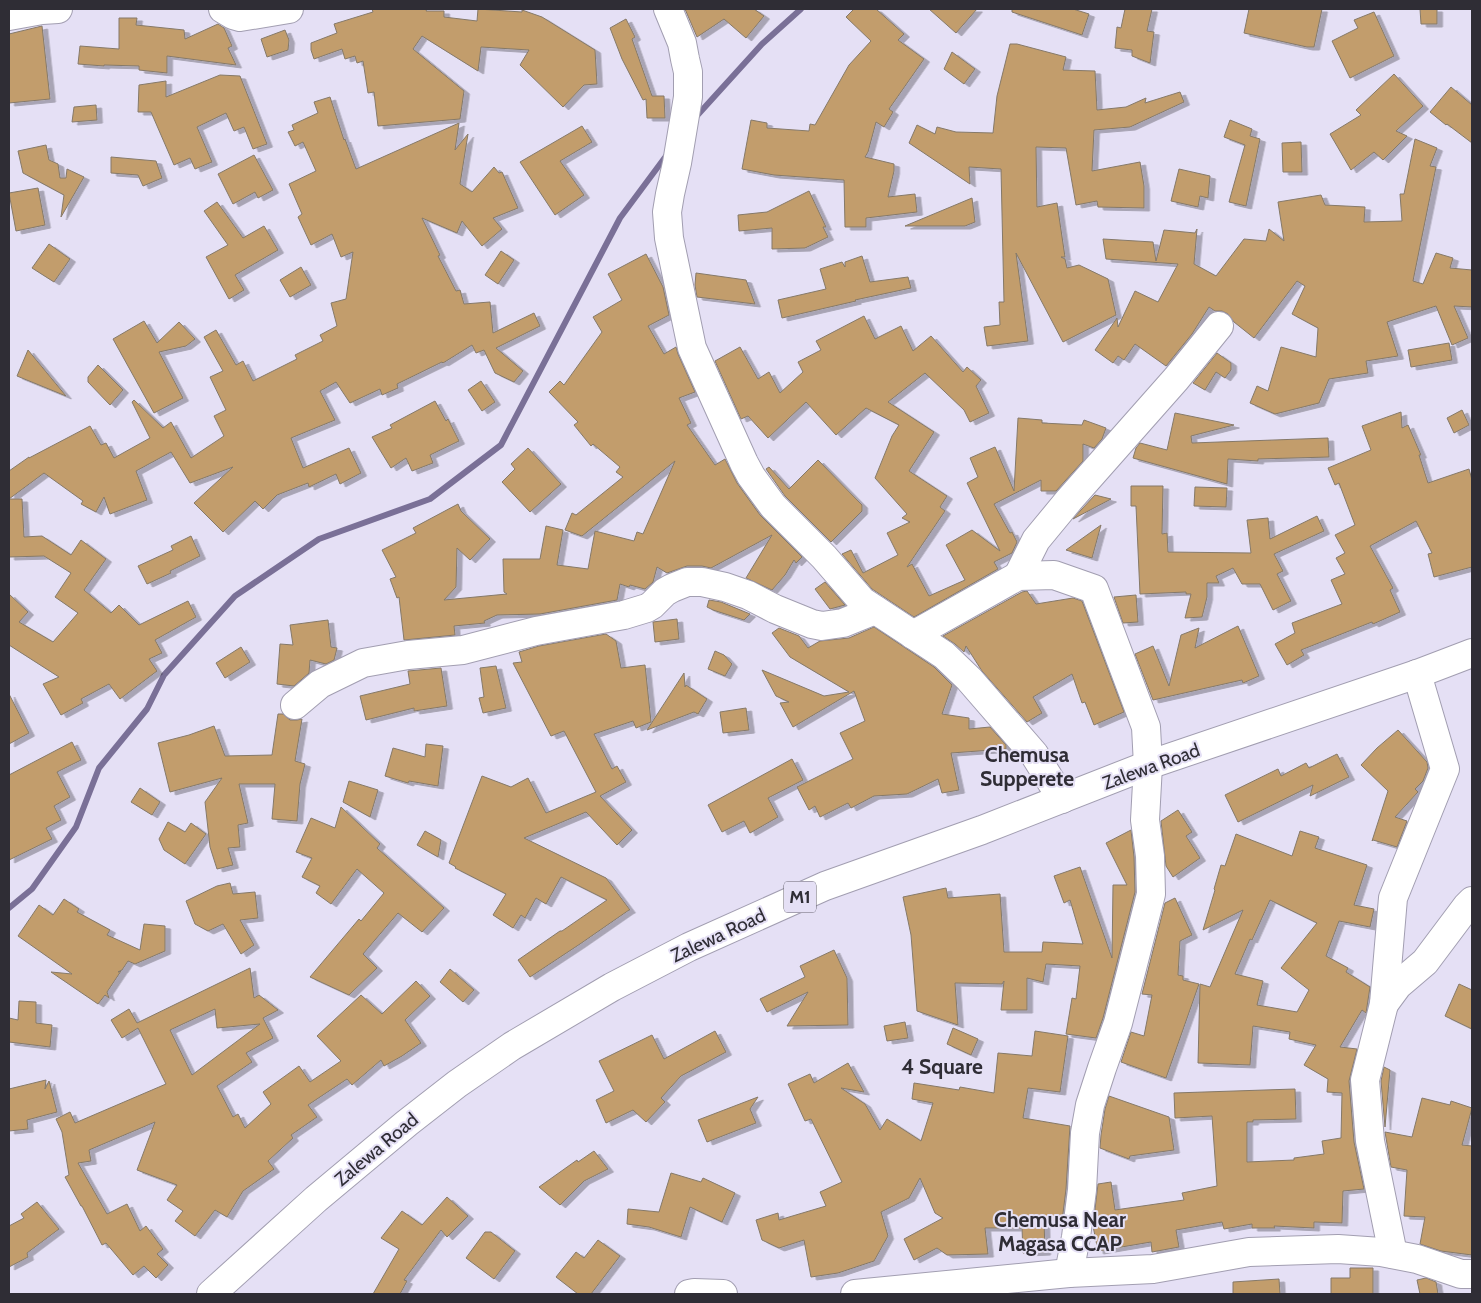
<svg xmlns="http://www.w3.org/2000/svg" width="1481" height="1303" viewBox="0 0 1481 1303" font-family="Cabin,sans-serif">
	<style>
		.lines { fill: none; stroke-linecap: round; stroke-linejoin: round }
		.stream { stroke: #7a7097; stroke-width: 6 }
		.building { fill: #c29d6c; stroke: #857969; fill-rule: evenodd; filter: url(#shadow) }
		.minor-casing { stroke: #a29eb1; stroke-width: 30 }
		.highway-casing { stroke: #a29eb1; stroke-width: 30 }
		.minor { stroke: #fff; stroke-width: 28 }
		.highway { stroke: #fff; stroke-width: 28 }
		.labels { text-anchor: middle; stroke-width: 4; stroke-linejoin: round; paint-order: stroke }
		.shield { fill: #e5e0f5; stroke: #66636f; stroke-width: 1 }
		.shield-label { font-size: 18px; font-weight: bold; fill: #2f2d35 }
		.street-label { font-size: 19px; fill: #2f2d35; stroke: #e5e0f5 }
		.quarter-label { font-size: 21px; font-weight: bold; fill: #2f2d35; stroke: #e5e0f5 }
	</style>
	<defs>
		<filter id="shadow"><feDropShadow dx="5.5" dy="3" stdDeviation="0" flood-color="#0004"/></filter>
	</defs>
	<rect width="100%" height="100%" fill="#e5e0f5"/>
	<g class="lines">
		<g class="stream">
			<path d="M694,119L762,44L801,9"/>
			<path d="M9,908L32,889L76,827L99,768L147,709L164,675L235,596L319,539L430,499L501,445L620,218L669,152"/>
		</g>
	</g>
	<g class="building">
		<path d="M372,9H427L426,11H444V17L477,21L478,9L522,12V10L542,17L595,50L597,84L584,85L563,107L520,65L529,50L481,47L478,71L422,36L413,49L464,91L460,119L378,126L374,92L368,93L363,61L357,63L355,56L345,59L342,49L314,59L311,50V43L337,33L334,24L373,12Z"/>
		<path d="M685,9H754L764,16L746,38L724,19L697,37Z"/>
		<path d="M854,9H876L904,34L898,40L924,59L889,109L893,112L884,127L876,122L868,152L865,157L894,164V171L888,197L915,194L917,212L866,218V227H845L844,180L774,175L742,169L751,120L767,123V128L809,131L810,124L815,125L849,65L871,41L846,17Z"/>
		<path d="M929,9H977L956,33Z"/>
		<path d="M1012,9H1073L1089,14L1082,35L1012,12Z"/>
		<path d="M1125,9H1152L1147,31L1154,32L1150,63L1132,56V50L1115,48L1117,27L1121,28Z"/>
		<path d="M1249,9H1322L1314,47H1307L1244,33Z"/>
		<path d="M1420,9H1437V24H1421Z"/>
		<path d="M1374,12L1394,56L1350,78L1332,41L1358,28L1354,20Z"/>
		<path d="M119,18H137L136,25L184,30L185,39L218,24L224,28L232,46L228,48L236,65L167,56V73L139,70V66L104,65V66L78,64L80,46L119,49Z"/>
		<path d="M626,19L635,37L632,39L652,96H664L665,118H647L646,99L643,100L622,59L610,28Z"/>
		<path d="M42,26L50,99L9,103V34Z"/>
		<path d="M285,30L289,40L288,50L267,57L261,39Z"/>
		<path d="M1010,44H1017L1066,57L1063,70L1095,71L1097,110L1126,107L1146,98L1145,103L1180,92L1184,102L1130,127L1094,130L1092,171L1140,162L1144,186V208L1098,207L1097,201L1076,205L1066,148L1036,147L1037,207L1057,203L1065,257H1061L1065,259L1067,268L1079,265L1108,279L1116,315L1063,342L1016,253L1028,341L987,346L984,327L1000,325L999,302H1004L1001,169L969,167L970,184L909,143L917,125L935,134L937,127L956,132L993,133L997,96Z"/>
		<path d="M952,52L975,69L964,84L944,69Z"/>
		<path d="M1394,74L1423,106L1396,131L1407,136L1383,160L1374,152L1351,170L1330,134L1361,115L1356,110Z"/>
		<path d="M220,75L240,76L267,144L253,149L244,127L234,131L226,113L197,127L212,162L195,169L190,158L174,165L151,112H138L139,85L166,81V97Z"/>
		<path d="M1451,87L1472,105V143L1447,124L1446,125L1430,112Z"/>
		<path d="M330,97L344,140L345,139L356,169L459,123L455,150L468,134L460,184L472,192L494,167L499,173L502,172L518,208L493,218L502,229L482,246L462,221L457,233L422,218L440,255L438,256L456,291L460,290L464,304L490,302L493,333L534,313L540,326L496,348L523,371L514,382L495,373L484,350L476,353L472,345L443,363L442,362L397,384L398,388L382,395L380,389L350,403L336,382L320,391L335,420L291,438L303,468L349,448L361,473L340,484L336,474L309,487L308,483L277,495L263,509L255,501L223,532L194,503L233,467L190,483L171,452L136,471L147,500L110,514L104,497L96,512L81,504L83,501L44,473L9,499V471L29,457V458L90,426L101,445L106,443L114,458L150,438L132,402L134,400L163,428L171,422L191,458L224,436L214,416L226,410L210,377L223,371L204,337L216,330L236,365L243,361L253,381L297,359L295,355L323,341L320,335L337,326L331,303L346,299L353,252L341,257L332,234L311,245L298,217L302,214L289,184L316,171L303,142L295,146L288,132L294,130L292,125L318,113L314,102Z"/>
		<path d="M96,105L97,120L72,122L74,107Z"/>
		<path d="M1230,120L1252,129L1250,136L1260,139L1246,206L1229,202L1245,145L1224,137Z"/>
		<path d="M582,126L592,142L560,161L584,195L555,215L520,162Z"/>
		<path d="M1415,139L1437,148L1430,166L1436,167L1413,281L1423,284L1436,253L1453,258L1450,268L1472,270V307L1454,306L1468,338L1452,345L1436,306L1387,322L1398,356L1366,361L1368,373L1329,379L1319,403L1275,414L1250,403L1257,386L1268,391L1281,347L1316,357L1318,328L1292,314L1305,286L1297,281L1254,338L1234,322L1228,314L1222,311H1215L1209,307L1192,334L1166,366L1135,344L1124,360L1118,356L1113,363L1095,350L1117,318L1118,327L1135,291L1158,302L1178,264L1106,259L1103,239L1153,242L1156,261L1164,230L1195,233L1197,229L1194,264L1216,276L1244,239L1266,241L1269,229L1284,241L1278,202L1321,195L1325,205L1365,207L1364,222L1402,221L1400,194H1404Z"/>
		<path d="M1301,142L1302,172H1283L1282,143Z"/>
		<path d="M46,145L49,160L58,164L60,178H66L67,169L84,177L61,217L64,195L23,173L18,151Z"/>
		<path d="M254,155L273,190L258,198L255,192L233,204L218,174Z"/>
		<path d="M111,157L156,161L162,178L143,186L138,175L111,173Z"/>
		<path d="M1179,169L1210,176L1208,198L1200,196L1198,207L1171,201Z"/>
		<path d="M38,188L45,225L16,231L9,193Z"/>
		<path d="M809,191L826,227H823L828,237L805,248L772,249V228L739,231L738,215L767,212Z"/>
		<path d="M972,198L975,222L965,226H905Z"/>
		<path d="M217,202L243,238L264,226L278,250L235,275L244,290L229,299L206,257L228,245L204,211Z"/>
		<path d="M49,244L70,259L54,282L32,268Z"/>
		<path d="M501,251L514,260L498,284L485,275Z"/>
		<path d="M646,254L663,287L669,315L648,326L664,354L676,347L678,354L695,392L679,398L691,423L687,425L715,465L725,459L737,483L760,515L802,557L796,563L794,560L785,575L772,590L746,578L772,535L711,568L702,566H687L667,573L657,567L653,582L645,589L630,585L629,587L620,584L617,600L540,614L497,615L484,621L485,623L454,626L455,635L404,640L399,597L397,598L390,579L396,577L382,550L416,533L413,528L458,504L461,511L490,539L470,560L457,548L456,587L444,600L507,594L504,592L503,559H540L546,526L563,530L557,565L588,569L595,531L634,541L637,532L643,534L675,461L582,536L565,530L572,513L576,515L623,477L616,472L620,467L593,444L591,446L574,425L578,422L549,392L560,381L564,385L602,332L593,317L622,300L608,274Z"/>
		<path d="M862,256L870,282L908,277L911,288L855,300L856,301L782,318L778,300L826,289L820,269L842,262L845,267V262Z"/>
		<path d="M301,267L311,285L290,297L280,280Z"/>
		<path d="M696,273L746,280L755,304L697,297L695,285Z"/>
		<path d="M864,316L875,339L901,326L913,351L931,336L963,372L967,367L981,380L976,386L989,413L970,422L964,410L925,373L888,402L934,432L909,471L947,496L940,507L945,511L907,567L912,564L929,596L965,580L946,545L972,530L1000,551L967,483L978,477L970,458L995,447L1014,491L1018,418L1042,420V423L1082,425L1084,420L1106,428L1102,439L1094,448L1083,444V461L1056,491H1041V480L994,504L1010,533L1012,532L1017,542L1012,553L994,562L998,569L914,617L872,589L842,554L851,550L863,573L898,555L887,533L910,522L902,518L907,514L875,478L892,436L899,425L866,408L836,435L806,402L768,438L748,416L741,419L715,361L740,347L758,379L769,372L780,393L803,372L798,362L821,350L816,341Z"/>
		<path d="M144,321L157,343L179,322L195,339L186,346L159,352L183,398L154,413L113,339Z"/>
		<path d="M1449,343L1452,360L1411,367L1408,350Z"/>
		<path d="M28,350L66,396L17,376Z"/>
		<path d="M1217,353L1231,363V370L1225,378L1216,372L1205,390L1193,383Z"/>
		<path d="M98,365L123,390L110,405L88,382V377Z"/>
		<path d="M481,381L495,402L482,411L468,390Z"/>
		<path d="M435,401L446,421L448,419L459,441L430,455L433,463L412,471L406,458L391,468L372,437L392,428L390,425Z"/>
		<path d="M1462,410L1469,425L1454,433L1447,418Z"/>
		<path d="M1401,412L1402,428L1408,425L1421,455H1419L1428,483L1469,469L1472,480V567L1434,577L1428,554L1432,553L1416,521L1370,546L1393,588L1390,590L1400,612L1373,624L1372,622L1301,650L1304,655L1287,665L1275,644L1295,633L1292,623L1342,604L1331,580L1345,574L1336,558L1345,553L1335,535L1355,525L1339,483L1335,485L1328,468L1371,450L1362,426Z"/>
		<path d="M1175,413L1234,425L1191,436L1192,443L1328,438L1329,457L1258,459V461L1228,459L1227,484L1133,458L1136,448L1140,443L1167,450Z"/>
		<path d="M528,448L561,484L530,512L502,482L515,469L511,464Z"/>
		<path d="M818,460L862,505V511L831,542L785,496L766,469L769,467L789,489Z"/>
		<path d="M1131,486H1163L1162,534L1167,533L1168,552L1251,553L1247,520L1268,518L1270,539L1317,516L1324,531L1274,554L1283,571L1277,574L1291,601L1273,610L1260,584H1242L1233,568L1216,576L1219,583H1207V597L1202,617L1185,618L1191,594H1186V592L1140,594L1136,506H1131Z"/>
		<path d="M1195,487L1227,488L1226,507L1194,506Z"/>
		<path d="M1095,495L1111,499L1073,519L1081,510Z"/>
		<path d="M9,499H22L24,537L42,536L71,555L81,540L106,559L84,590L111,613L119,605L139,625L188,601L196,617L155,640L162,653L149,659L157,671L120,699L109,684L81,699L83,703L61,715L43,684L59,677L9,645V594L28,612L19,622L53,642L78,613L55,597L71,573L44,556L9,557Z"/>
		<path d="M1101,525L1092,558L1066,550Z"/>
		<path d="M191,536L200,556L170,571L171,573L147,584L138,566L173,550L171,546Z"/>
		<path d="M825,582L845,605L830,609L815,589Z"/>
		<path d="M1027,591L1036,604L1073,598L1082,601L1124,712L1094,725L1085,702L1082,703L1072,674L1033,697L1042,713L1027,722L982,671L966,646L964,652L955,644L943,636L1022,592Z"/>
		<path d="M1136,595L1138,622L1123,623L1114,597Z"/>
		<path d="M709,600L721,602L750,614L744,620L713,610L707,607Z"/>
		<path d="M677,619L679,639L655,642L653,622Z"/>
		<path d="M328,620L331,647L337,648L334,660L326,664L310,660L309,673L294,686L277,684L280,644L293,645L290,625Z"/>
		<path d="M1238,626L1259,676L1243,683L1242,680L1153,700L1135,654L1153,646L1169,686L1181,635L1199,628L1195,648Z"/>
		<path d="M874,627L934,667L952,685L942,714L969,718V729L990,727L1006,745V749L951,753L959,790L942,793L938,779L907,794L874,796L851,808L848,803L820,817L815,806L809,810L797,787L853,759L840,733L865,721L854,691L793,727L780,703L789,702L776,696L762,670L824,696L849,692L790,657L772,633L779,628L799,636L808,648L820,641L849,638Z"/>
		<path d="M606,634L616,641L621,668L645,665L651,722L636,728L633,721L594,734L612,769L617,766L626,782L600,796L632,830L617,845L586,812L524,838L606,878L630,910H629L580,944L530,977L518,960L560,931H562L607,900L561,877L546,904L536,898L525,918L521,915L513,928L493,915L506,894L455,868L456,867L449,863L482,776L511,787L528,778L546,813L596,792L564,731L551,736L513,663L522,662L519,652L539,646Z"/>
		<path d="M241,647L250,662L225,678L216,663Z"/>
		<path d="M715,651L724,655L732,664L725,676L708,669Z"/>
		<path d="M496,666L506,708L483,713L479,698L484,697L480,668Z"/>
		<path d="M441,668L447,706L414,711V708L366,720L360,696L410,684L408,671Z"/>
		<path d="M684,673L685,687L686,685L707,699L698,714L694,712L647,730Z"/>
		<path d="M9,694L29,733L9,744Z"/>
		<path d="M746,708L749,730L723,733L720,712Z"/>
		<path d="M278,714H283L290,720H297L302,719L295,761L305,764L300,784L297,821L272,819L275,784H239L248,823L238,825L240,847L228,848L233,865L217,869L210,847L205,802L222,778L170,792L158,743L189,735L214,726L225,756L272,755Z"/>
		<path d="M1398,730L1427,762L1428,768L1423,781L1415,789L1418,792L1395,817L1407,821L1397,847L1373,840L1372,841L1388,791L1361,765L1377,748Z"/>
		<path d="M72,742L81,760L57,772L70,797L54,806L61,820L46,828L52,839L9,860V775Z"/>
		<path d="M426,744L443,746L438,786L409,781L408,783L385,776L393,748L425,757Z"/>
		<path d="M1337,754L1349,777L1310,796L1313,785L1238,822L1225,795L1278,769L1281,776L1306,763L1309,768Z"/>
		<path d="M792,759L803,780L768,798L778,817L750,833L744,821L722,832L708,805Z"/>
		<path d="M349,781L378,790L370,817L343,802Z"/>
		<path d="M140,788L160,802L152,815L131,802Z"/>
		<path d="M341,807L380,844L377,848L444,908L422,932L398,913L363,954L377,968L349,995L310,977L359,919L361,921L384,893L357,869L331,904L316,893L320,886L302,877L312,858L296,852L311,818L335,828Z"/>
		<path d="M1178,810L1192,832L1186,836L1200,858L1173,877L1166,866L1161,821Z"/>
		<path d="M168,822L185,832L191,823L206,834L185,864L164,850L159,839Z"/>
		<path d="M1131,830L1134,857L1135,892L1103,1018L1096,1038L1066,1034L1072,998L1076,999L1080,966L1046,964L1043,982L1027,978V1010H1001L1004,981L1002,984L955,983L958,1025L917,1011L911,935L903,897L946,888L948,898L1000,894L1004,952H1042L1043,942L1083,944L1070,900L1064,903L1054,876L1080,867L1112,958L1113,885H1127L1106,843Z"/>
		<path d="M425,831L441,840L438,857L417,845Z"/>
		<path d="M1300,831L1319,837L1315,848L1367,865L1354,905L1374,909L1370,927L1339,921L1326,956L1348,968L1346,972L1370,987L1366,1013L1362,1010L1340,1047L1357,1049L1349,1081L1354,1142L1364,1189L1343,1191L1342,1223L1314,1222V1228L1274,1226L1275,1228H1252V1224L1224,1229L1222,1222L1176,1230L1179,1247L1152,1252L1151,1242L1098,1251L1093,1226L1098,1184L1111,1182L1115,1210L1184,1200L1182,1193L1217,1186L1212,1116L1175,1118L1174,1093L1295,1089L1296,1119L1253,1120V1122H1247V1162L1294,1160V1158L1324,1154L1322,1141L1341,1138L1342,1093L1327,1092L1328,1079L1304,1065L1316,1045L1289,1039L1290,1032L1253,1026L1250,1065L1198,1063L1200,984L1210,987L1243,910L1203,930L1215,890L1214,889L1221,865L1225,866L1236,834L1292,856ZM1270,900L1317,923L1281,968L1309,990L1297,1012L1257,1005L1263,981L1235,974L1250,939L1252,940Z"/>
		<path d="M230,883L233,894L255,892L258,918L240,920L254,945L241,954L223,924L208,931L195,924L186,901L217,886Z"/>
		<path d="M1175,898L1192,935L1180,941L1178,975L1183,976V980L1199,984L1166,1078L1121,1062L1131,1032L1144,1036L1152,995L1142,994L1165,903Z"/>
		<path d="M64,899L79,909L77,912L110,930L107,935L140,950L144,924L165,926V951L135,964L128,961L122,970L118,972L121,971L107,992L109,998L105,995L98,1004L51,972L72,974L18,936L39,905L53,915Z"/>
		<path d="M834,950L847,978L848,1025L787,1026L808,992L767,1012L760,999L805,977L800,966Z"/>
		<path d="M250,968L254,998L259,995L278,1010L263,1018L273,1038L246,1053L252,1062L217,1086L233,1117L238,1114L245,1128L271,1104L263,1092L299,1066L310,1082L341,1061L317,1036L361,995L382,1014L416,981L430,996L405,1020L421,1043L402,1056L384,1066L381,1060L352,1085L347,1079L308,1105L317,1117L291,1135L293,1138L268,1161L274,1169L243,1191L227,1217L215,1210L195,1236L175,1221L183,1211L167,1200L177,1185L137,1170L155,1122L89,1150L91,1161L78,1163L107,1214L127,1204L140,1231L146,1226L163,1249L157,1254L168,1265L156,1278L144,1266L133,1275L106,1243L102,1245L82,1206H81L65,1177L69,1175L62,1132L56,1119L70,1112L75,1123L166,1084L138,1028L122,1038L111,1020L129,1009L137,1023ZM215,1009L217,1028L260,1024L192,1075L170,1030Z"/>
		<path d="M450,969L474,990L463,1002L440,982Z"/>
		<path d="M1459,984L1472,990V1029L1445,1016Z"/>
		<path d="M19,1001L36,1002V1023L52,1025L50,1047L9,1042V1018L18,1020Z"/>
		<path d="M905,1022L908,1038L887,1041L884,1026Z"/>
		<path d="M953,1028L978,1039L971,1055L947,1044Z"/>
		<path d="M715,1031L726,1052L681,1076L661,1098L665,1102L646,1122L633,1110L606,1123L596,1100L614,1091L599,1061L652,1035L664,1059Z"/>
		<path d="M1035,1031L1068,1036L1060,1092L1028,1088L1023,1118L1070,1126L1066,1189L1062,1221L1044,1220L1045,1252L1023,1253L1022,1228H985L988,1254L947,1255L937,1248L914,1260L904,1239L943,1218L935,1213L920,1178L909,1198L881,1212L888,1236L874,1261L838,1273L811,1277L804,1240L779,1248L762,1240L756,1220L778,1213L779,1220L826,1206L820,1192L842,1182L811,1119L805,1121L788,1084L810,1074L814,1083L848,1063L864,1092L841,1088L865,1104L880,1130L887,1119L921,1141L933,1103L912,1099L914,1083L959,1090L960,1087L994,1093L998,1053L1032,1056Z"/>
		<path d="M1384,1067L1390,1070L1385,1127L1381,1081Z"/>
		<path d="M46,1080L45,1089L49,1081L57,1112L27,1120L28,1129L9,1131V1089Z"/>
		<path d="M1109,1096L1169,1117L1174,1150L1130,1156L1129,1159L1100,1148L1101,1135L1105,1109Z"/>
		<path d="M758,1097L750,1109L756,1123L707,1142L698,1120Z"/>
		<path d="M1422,1098L1450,1105L1451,1101L1472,1108L1462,1145L1472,1146V1255L1441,1251L1420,1244L1425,1217L1404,1216L1407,1170L1391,1167L1385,1132L1412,1137Z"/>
		<path d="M594,1151L608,1169L584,1181L560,1205L539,1187L577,1160L578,1162Z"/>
		<path d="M671,1173L701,1182L703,1178L735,1193L722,1222L690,1207L681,1237L649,1227L627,1224L628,1209L659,1212Z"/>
		<path d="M447,1197L468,1216L447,1237L441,1230L404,1280L407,1281L400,1294H373L399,1249L381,1238L402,1211L422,1225Z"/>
		<path d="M37,1202L59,1229L27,1253L28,1257L9,1267V1226L24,1218L21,1214Z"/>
		<path d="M485,1232H491L515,1251L494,1279L466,1258Z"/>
		<path d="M598,1240L620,1256L591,1294H578L556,1277L576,1252L584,1258Z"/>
		<path d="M1350,1268H1373V1294H1331V1278H1350Z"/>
		<path d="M1426,1278L1436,1282L1438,1294H1420L1417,1280Z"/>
		<path d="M1279,1279L1280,1294H1233V1282Z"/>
	</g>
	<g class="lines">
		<defs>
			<g id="minor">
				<path d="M223,9L233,15L240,17L289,9"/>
				<path d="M668,9L682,43L685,59L688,72V97L677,163L670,194L667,212L669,238L692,348L744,463L751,476L773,506L824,557L862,601L944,655L969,679L1034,754L1062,799"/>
				<path d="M9,16L42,10L58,9"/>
				<path d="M1018,576L1036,540L1069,500L1176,379L1219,326"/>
				<path d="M913,635L1018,576L1054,575L1094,589L1146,727L1148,765L1145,820L1150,856L1151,894L1118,1023L1102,1068L1090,1105L1085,1133L1082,1190L1076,1237L1069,1273"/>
				<path d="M295,705L320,684L363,663L408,655L463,650L536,631L624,615L647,608L652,605L665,592L672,588L687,582H702L725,587L748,595L775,609L812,624L822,626L843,623L875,610"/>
				<path d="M1384,1004L1398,985L1425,962L1467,906L1472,901"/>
				<path d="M1393,1254L1370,1141L1365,1080L1384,1004L1393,898L1445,769L1417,674"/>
				<path d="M689,1294L694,1293L723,1294"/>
				<path d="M855,1294L1069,1273L1153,1269L1249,1252L1338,1249L1381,1252L1417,1259L1461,1274H1472"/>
			</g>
			<path id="highway" d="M211,1294L316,1199L407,1123L457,1084L512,1046L612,987L689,947L825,886L982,830L1148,765L1417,674L1472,653"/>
		</defs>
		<use href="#minor" class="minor-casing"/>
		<use href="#highway" class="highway-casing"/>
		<use href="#minor" class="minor"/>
		<use href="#highway" class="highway"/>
	</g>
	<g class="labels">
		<rect class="shield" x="784" y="881.5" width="32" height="31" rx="4"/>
		<g class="shield-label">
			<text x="800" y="903">M1</text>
		</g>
		<g class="street-label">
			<text transform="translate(1151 766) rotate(-20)" y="7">Zalewa Road</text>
			<text transform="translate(718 935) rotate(-25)" y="7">Zalewa Road</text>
			<text transform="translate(376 1149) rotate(-40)" y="7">Zalewa Road</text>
		</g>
		<g class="quarter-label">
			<text x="1027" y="762">Chemusa<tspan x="1027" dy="24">Supperete</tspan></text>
			<text x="942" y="1074">4 Square</text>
			<text x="1060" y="1227">Chemusa Near<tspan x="1060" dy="24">Magasa CCAP</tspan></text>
		</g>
	</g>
	<rect width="1481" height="1303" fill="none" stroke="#2f2d35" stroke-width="20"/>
</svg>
